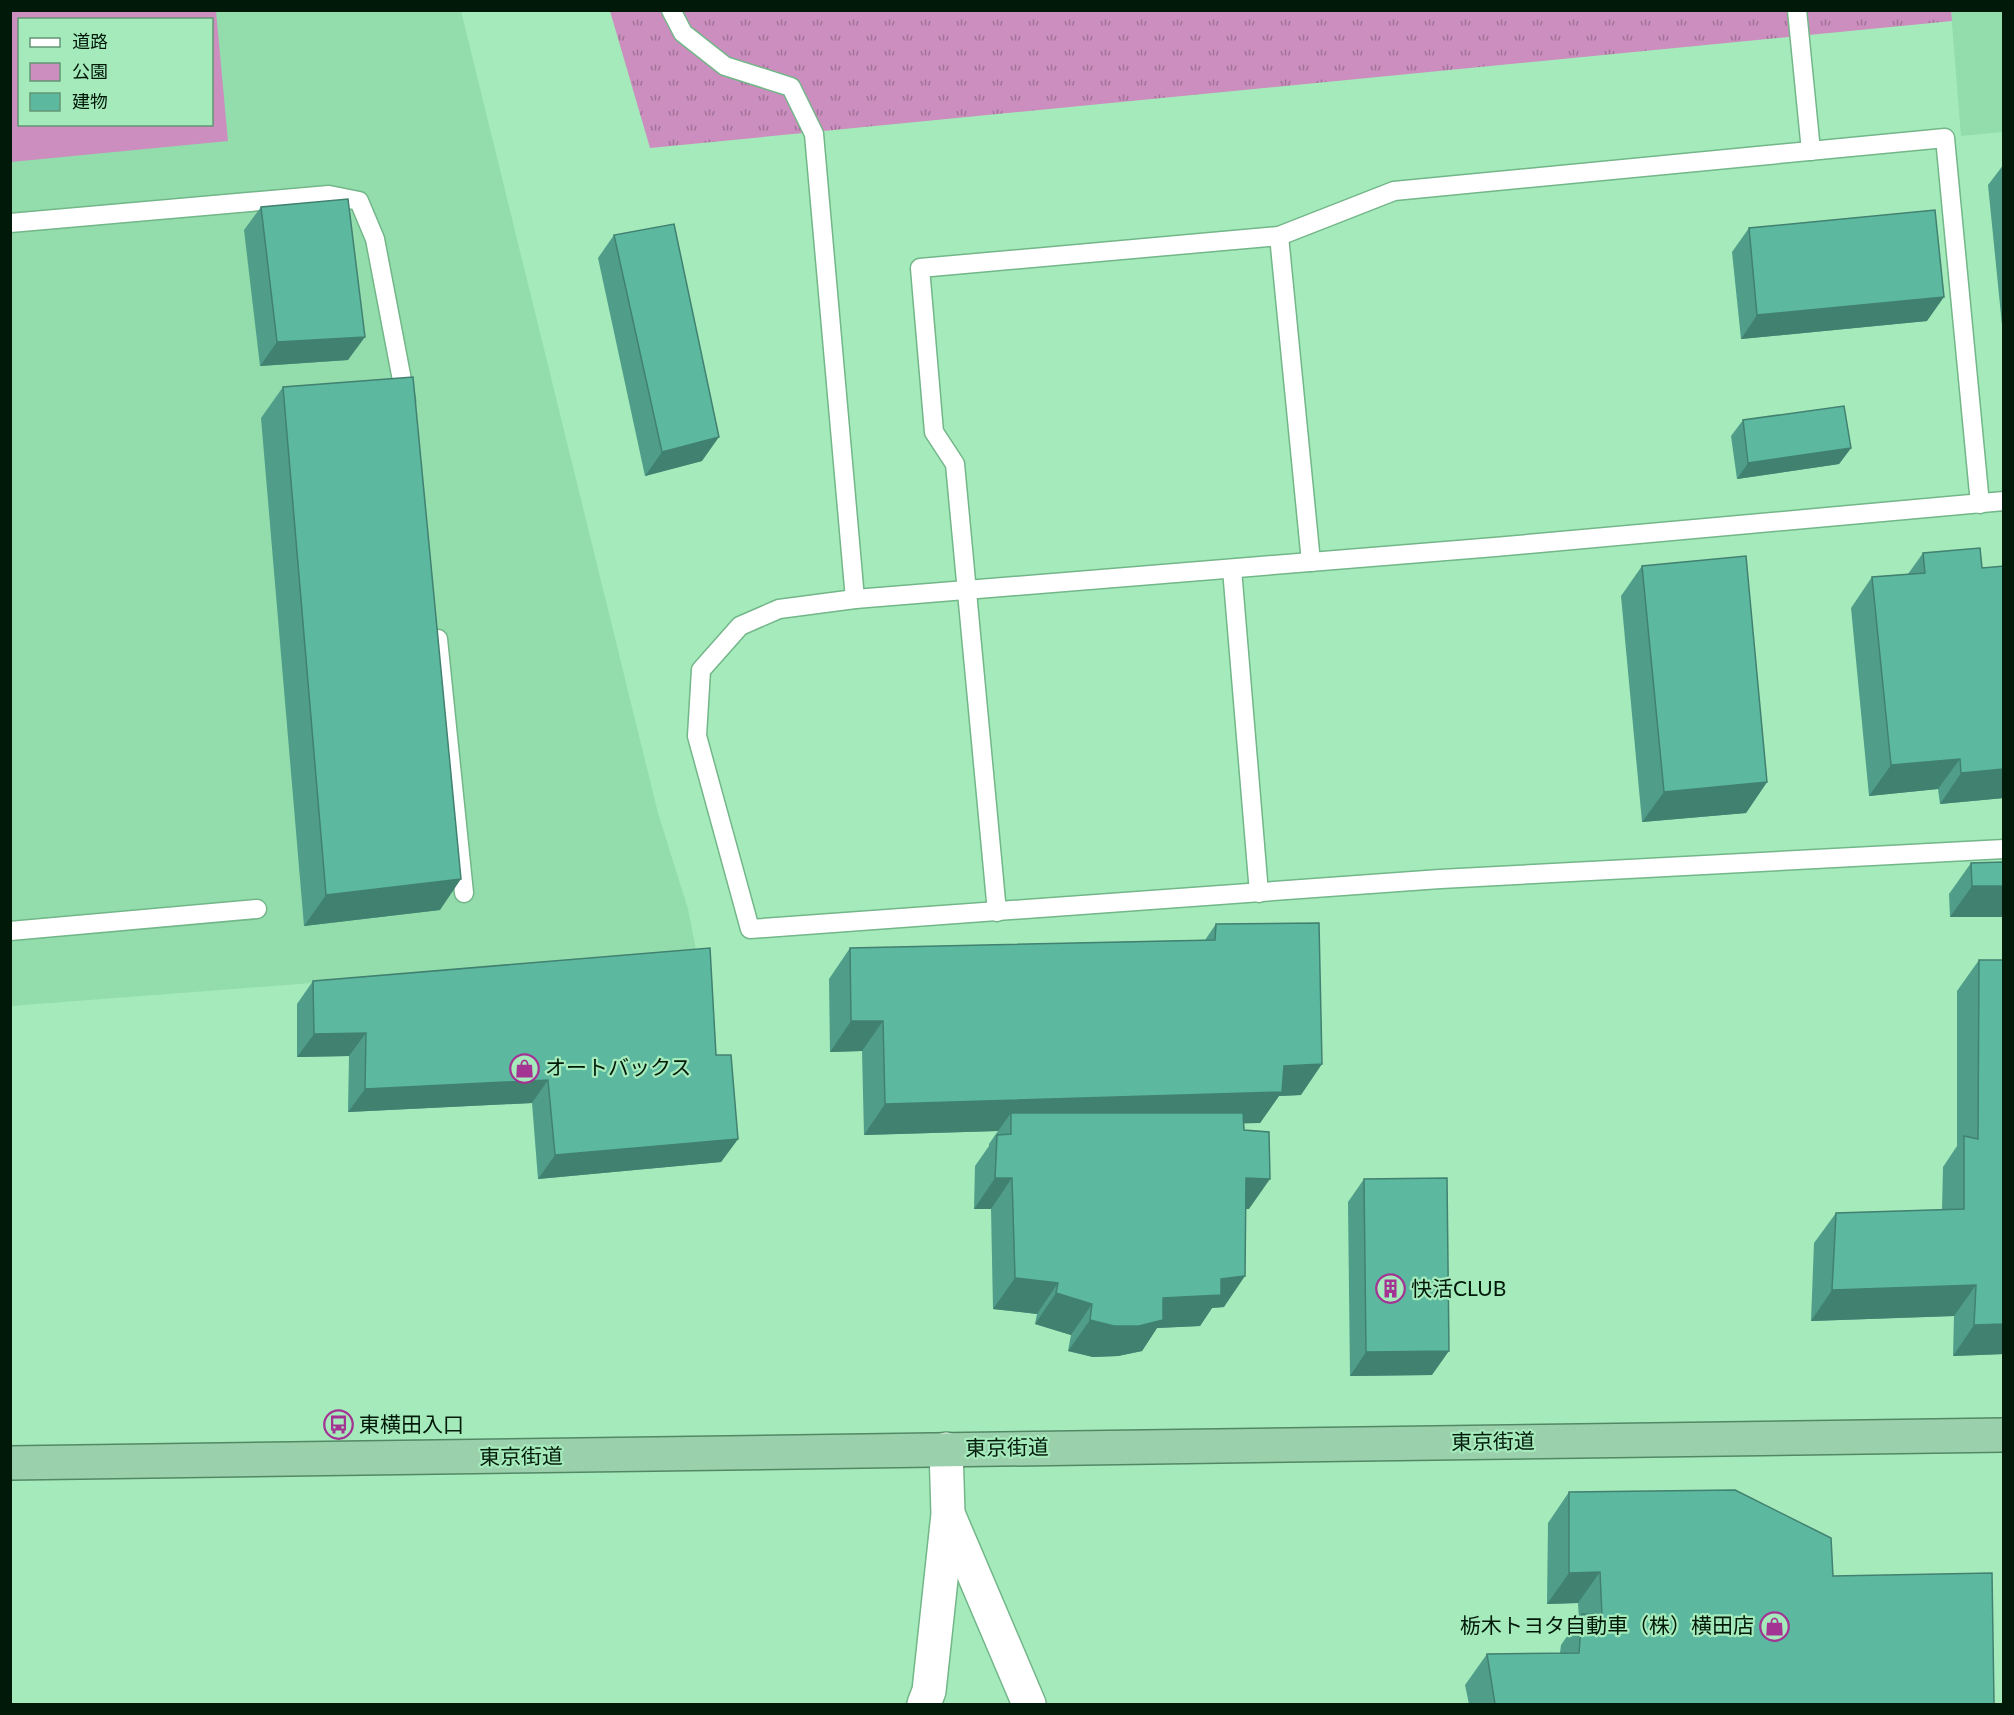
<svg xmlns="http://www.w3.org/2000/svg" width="2014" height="1715" viewBox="0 0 2014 1715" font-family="Lato,'Noto Sans JP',sans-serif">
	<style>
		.built { fill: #92ddab; fill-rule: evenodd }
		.grass { fill: url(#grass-tufts) }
		.park { fill: #cb8ebe; fill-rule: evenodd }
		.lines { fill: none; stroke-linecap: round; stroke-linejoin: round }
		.service-casing { stroke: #73b689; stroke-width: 21 }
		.minor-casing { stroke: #73b689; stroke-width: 36 }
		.trunk-casing { stroke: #538865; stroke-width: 36 }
		.service { stroke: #fff; stroke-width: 18 }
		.minor { stroke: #fff; stroke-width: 33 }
		.trunk { stroke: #9ad0ab; stroke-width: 33 }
		.wall { fill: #509e8a }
		.shaded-wall { fill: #418170 }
		.building { fill: #5db8a0; stroke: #418170; stroke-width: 1.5 }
		.labels { text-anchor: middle; stroke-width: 4.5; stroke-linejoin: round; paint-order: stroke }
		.poi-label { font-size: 21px; fill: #001909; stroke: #a5eabb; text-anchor: start }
		.street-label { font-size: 21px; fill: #001909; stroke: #a5eabb }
	</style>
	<defs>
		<pattern id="grass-tufts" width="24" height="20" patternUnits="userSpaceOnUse" patternTransform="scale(1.5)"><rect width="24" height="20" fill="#cb8ebe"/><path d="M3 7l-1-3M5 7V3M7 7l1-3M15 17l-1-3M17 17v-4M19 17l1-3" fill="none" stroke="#a27399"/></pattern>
	</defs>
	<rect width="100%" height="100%" fill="#a5eabb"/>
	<g class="built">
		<path d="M11,11H461L658,813L688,909L699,965L626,959L11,1006ZM20,20H212V124H20Z"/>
		<path d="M1951,11H2003V132L1961,136Z"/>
	</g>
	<path class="grass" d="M1951,10L1952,21L650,148L610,11Z"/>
	<path class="park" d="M11,10L216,11L228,141L11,162ZM20,20H212V124H20Z"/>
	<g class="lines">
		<defs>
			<g id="service">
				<path d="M671,10L683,33L725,66L791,87L814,134L855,599L779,609L740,626L701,670L697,736L750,929L1440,879L2004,849"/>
				<path d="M1797,10L1811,151"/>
				<path d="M10,223L329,195L359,201L375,239L406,401"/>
				<path d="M1279,236L1311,562"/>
				<path d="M1232,569L1259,893"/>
				<path d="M855,599L1495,547L2004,501"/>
				<path d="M438,639L464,893"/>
				<path d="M997,912L955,464L934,432L920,268L1279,236L1394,191L1945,138L1980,504"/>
				<path d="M10,931L257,909"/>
			</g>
			<g id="minor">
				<path d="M949,1516L1029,1704"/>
				<path d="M924,1704L929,1691L948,1514L946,1449"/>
			</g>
			<path id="trunk" d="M10,1463L2004,1435"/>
		</defs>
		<use href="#service" class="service-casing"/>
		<use href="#minor" class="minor-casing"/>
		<use href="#trunk" class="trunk-casing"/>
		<use href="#service" class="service"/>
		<use href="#minor" class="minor"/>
		<use href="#trunk" class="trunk"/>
	</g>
	<g class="wall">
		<path d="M2004,164V345L1988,185Z"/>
		<path d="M261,207L348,360L260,366L244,230Z"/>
		<path d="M1749,228L1927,321L1741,339L1732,252Z"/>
		<path d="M614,235L702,461L645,476L598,258Z"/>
		<path d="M283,387L440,910L304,926L261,418Z"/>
		<path d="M1743,420L1851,448L1839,464L1737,479L1731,436Z"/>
		<path d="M1923,553L1982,568L2004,566V798L1940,804L1938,789L1869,796L1851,608L1872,577L1908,574Z"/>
		<path d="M1642,566L1767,782L1746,813L1642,822L1621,596Z"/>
		<path d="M2004,862V917H1950L1949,894L1971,863Z"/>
		<path d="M1216,924L1301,1095L1279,1096L1260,1123H1244L1249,1209H1246L1224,1307L1212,1308L1200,1326L1157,1328L1142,1351L1118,1356L1093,1357L1068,1351L1071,1335L1035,1324L1037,1314L993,1309L991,1209H974L975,1166L989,1146V1144L998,1131L864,1135L862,1051L830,1052L829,979L850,948L1205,940Z"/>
		<path d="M1979,960H2004V1354L1953,1356L1954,1316L1811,1321L1814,1243L1836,1213L1942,1210L1943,1167L1957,1146V991Z"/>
		<path d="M313,981L716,1055L738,1139L721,1162L538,1179L532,1103L348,1112L349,1056L297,1057V1004Z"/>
		<path d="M1364,1179L1432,1375L1350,1376L1348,1202Z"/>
		<path d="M1569,1492L1833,1576L1994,1704H1469L1465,1685L1487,1654L1560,1653L1561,1645L1579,1619L1578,1603L1547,1604L1548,1523Z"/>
	</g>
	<g class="shaded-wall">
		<path d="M1944,297L1927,321L1741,339L1757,315Z"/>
		<path d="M365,337L348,360L260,366L277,342Z"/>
		<path d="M719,437L702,461L645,476L662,452Z"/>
		<path d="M1851,448L1839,464L1737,479L1748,463Z"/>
		<path d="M1960,759L1938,789L1869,796L1891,765Z"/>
		<path d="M2004,769V798L1940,804L1961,773Z"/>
		<path d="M1767,782L1746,813L1642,822L1664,792Z"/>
		<path d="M461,879L440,910L304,926L326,895Z"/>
		<path d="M1972,886H2004V917H1950Z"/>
		<path d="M851,1021H883L862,1051L830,1052Z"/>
		<path d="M366,1033L349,1056L297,1057L314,1034Z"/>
		<path d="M1322,1064L1301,1095L1279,1096L1260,1123L1011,1130V1113L998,1131L864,1135L885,1104L1284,1066Z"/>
		<path d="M548,1080L532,1103L348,1112L365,1089Z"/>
		<path d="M738,1139L721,1162L538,1179L555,1155Z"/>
		<path d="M995,1178H1012L991,1209H974Z"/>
		<path d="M1246,1178L1270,1179L1249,1209H1224Z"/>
		<path d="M1245,1276L1224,1307L1212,1308L1200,1326L1157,1328L1142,1351L1118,1356L1093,1357L1068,1351L1090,1320L1221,1279Z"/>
		<path d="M1015,1278L1058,1283L1037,1314L993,1309Z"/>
		<path d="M1976,1285L1954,1316L1811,1321L1832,1290Z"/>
		<path d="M1056,1293L1092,1304L1071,1335L1035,1324Z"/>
		<path d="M2004,1324V1354L1953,1356L1974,1325Z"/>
		<path d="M1449,1351L1432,1375L1350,1376L1366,1352Z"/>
		<path d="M1600,1572L1578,1603L1547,1604L1569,1573Z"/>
	</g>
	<g class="building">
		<path d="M348,199L365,337L277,342L261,207Z"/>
		<path d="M1935,210L1944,297L1757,315L1749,228Z"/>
		<path d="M674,224L719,437L662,452L614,235Z"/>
		<path d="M413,377L461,879L326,895L283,387Z"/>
		<path d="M1844,406L1851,448L1748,463L1743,420Z"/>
		<path d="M1980,548L1982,568L2004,566V769L1961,773L1960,759L1891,765L1872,577L1925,573L1923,553Z"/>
		<path d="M1746,556L1767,782L1664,792L1642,566Z"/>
		<path d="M2004,862V886H1972L1971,863Z"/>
		<path d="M1319,923L1322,1064L1284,1066L1282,1092L885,1104L883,1021H851L850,948L1215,940L1216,924Z"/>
		<path d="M710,948L716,1055H731L738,1139L555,1155L548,1080L365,1089L366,1033L314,1034L313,981Z"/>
		<path d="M1979,960H2004V1324L1974,1325L1976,1285L1832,1290L1836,1213L1964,1209V1136L1978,1139Z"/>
		<path d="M1011,1113H1243L1244,1130L1269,1132L1270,1179L1246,1178L1245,1276L1221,1279V1295L1163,1298V1320L1139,1326H1114L1090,1320L1092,1304L1056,1293L1058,1283L1015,1278L1012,1178H995L997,1135L1011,1134Z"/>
		<path d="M1447,1178L1449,1351L1366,1352L1364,1179Z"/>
		<path d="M1735,1490L1831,1538L1833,1576L1992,1573L1994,1704H1495L1487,1654L1579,1653L1582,1614L1602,1615L1600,1572L1569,1573V1492Z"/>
	</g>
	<defs>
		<symbol id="shop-ring" viewBox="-11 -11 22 22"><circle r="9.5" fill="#a5eabb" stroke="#a33493" stroke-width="1.5"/><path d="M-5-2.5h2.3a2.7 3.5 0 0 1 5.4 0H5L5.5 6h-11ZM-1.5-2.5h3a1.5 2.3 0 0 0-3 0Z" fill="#a33493"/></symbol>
		<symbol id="building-ring" viewBox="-11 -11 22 22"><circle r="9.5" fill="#a5eabb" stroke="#a33493" stroke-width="1.5"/><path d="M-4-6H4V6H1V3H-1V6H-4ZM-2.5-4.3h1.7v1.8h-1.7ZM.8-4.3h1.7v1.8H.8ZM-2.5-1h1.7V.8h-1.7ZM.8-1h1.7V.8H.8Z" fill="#a33493"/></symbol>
		<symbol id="bus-ring" viewBox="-11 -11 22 22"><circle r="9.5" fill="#a5eabb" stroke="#a33493" stroke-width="1.5"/><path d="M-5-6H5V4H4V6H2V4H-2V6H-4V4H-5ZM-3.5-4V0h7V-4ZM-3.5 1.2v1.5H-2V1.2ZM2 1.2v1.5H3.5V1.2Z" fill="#a33493"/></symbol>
	</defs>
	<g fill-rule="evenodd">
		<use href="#shop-ring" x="508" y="1052" width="33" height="33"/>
		<use href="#building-ring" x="1374" y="1272" width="33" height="33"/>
		<use href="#bus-ring" x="322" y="1408" width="33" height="33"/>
		<use href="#shop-ring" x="1758" y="1610" width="33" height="33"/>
	</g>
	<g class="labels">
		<g class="poi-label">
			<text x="545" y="1075">オートバックス</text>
			<text x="1411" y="1296">快活CLUB</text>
			<text x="359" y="1432">東横田入口</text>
			<text x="1754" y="1633" text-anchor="end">栃木トヨタ自動車（株）横田店</text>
		</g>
		<g class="street-label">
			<text transform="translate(1493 1442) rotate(-1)" y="7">東京街道</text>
			<text transform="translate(1007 1448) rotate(-1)" y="7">東京街道</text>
			<text transform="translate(521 1457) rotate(-1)" y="7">東京街道</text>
		</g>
	</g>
	<rect width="2014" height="1715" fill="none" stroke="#001909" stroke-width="24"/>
	<rect x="18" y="18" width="195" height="108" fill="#a5eabb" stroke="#639674" stroke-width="1.5"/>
	<rect x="30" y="38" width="30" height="9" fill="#ffffff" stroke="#639674" stroke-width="1.5"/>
	<text x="72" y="48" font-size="18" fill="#001909">道路</text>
	<rect x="30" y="63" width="30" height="18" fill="#cb8ebe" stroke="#639674" stroke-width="1.5"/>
	<text x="72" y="78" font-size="18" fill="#001909">公園</text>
	<rect x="30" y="93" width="30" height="18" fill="#5db8a0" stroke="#639674" stroke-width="1.5"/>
	<text x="72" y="108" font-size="18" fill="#001909">建物</text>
</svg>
